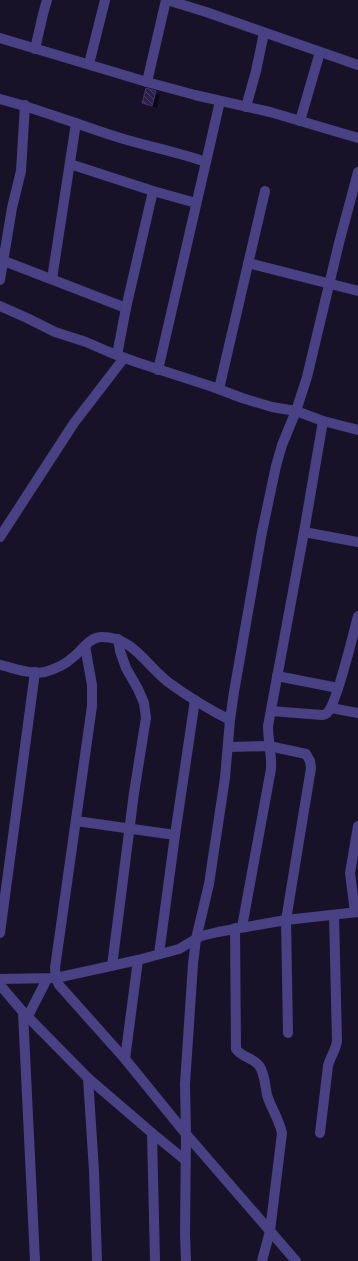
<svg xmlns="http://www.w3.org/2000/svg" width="358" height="1261" viewBox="0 0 358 1261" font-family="'Noto Sans',sans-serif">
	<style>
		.shadow { fill: #0007 }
		.building { fill: url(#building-back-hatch); stroke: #453373 }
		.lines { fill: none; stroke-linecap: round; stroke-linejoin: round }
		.minor { stroke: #494184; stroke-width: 10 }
	</style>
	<defs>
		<pattern id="building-back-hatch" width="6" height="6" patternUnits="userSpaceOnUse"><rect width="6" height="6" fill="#2b2048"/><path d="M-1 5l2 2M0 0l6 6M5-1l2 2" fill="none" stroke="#4a4063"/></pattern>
	</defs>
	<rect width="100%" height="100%" fill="#181229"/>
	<path class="shadow" d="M147,90L160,95L157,108L143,103Z"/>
	<path class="building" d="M146,88L156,91L152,106L142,103Z"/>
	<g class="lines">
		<g class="minor">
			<path d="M167,0L206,12L358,65"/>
			<path d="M0,38L147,82L195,95L270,112L358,138"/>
			<path d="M35,49L43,14L47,0"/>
			<path d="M89,64L105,0"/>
			<path d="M147,82L166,0"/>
			<path d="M0,99C40,109 78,125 117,137C146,146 177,152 206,162L158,370"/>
			<path d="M246,107L256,71L264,33"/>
			<path d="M300,121L320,52"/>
			<path d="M206,162L220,101"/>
			<path d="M70,164L153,191L196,203"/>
			<path d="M4,261L126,308"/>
			<path d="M248,263L358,291"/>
			<path d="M52,279L76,123"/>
			<path d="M0,280L12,208L21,171L25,105"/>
			<path d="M0,306L27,318L55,332L86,342L109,352L136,362L213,387L242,398L272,407L296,411L323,421L358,430"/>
			<path d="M117,355L126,308L153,191"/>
			<path d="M219,389L265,191"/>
			<path d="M304,532L358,542"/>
			<path d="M0,537L74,423L124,358"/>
			<path d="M85,646L92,685V706L55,968L56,978L59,985L125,1059L186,1134L296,1261"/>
			<path d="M0,665C14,668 31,675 45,672C55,669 65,665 72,658C82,651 88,638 101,637C132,636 146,665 168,682C187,696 208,709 230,720"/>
			<path d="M277,676L338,688"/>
			<path d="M331,708L358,713"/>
			<path d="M271,711L322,715C323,715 326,714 327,713C336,706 354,631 358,616"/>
			<path d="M229,747L269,746L306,754L310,761L311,768L286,920L288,1033"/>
			<path d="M76,821L175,835"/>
			<path d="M355,912L350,873L358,826"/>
			<path d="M242,927L271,769C272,755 268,741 268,726L304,532L323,421"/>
			<path d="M235,928L236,1049C242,1058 255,1058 260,1067C265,1075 265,1086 267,1095C271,1108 279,1119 282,1133L270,1231L262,1261"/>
			<path d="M0,933L35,672"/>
			<path d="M159,954L175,835L195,700"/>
			<path d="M112,966L134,793L146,718L144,703L138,689L126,668L120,651L118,639"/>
			<path d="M0,979L56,978L138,960L179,949L201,936L218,932L286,920L358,912"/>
			<path d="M0,985L23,1012L88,1078L152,1133L185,1160"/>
			<path d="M23,1012L35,1261"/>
			<path d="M28,1016L47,979"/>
			<path d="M125,1059L138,960"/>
			<path d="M88,1078L94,1171L97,1261"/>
			<path d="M152,1133L155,1261"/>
			<path d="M320,1133L328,1066C330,1057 336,1050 337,1041L334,915"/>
			<path d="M186,1261L185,1234L186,1134L185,1084L193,964L196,939L209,884L225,778L230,720L234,692L262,532L276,466L282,445L296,411L307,377L339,243L358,172"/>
		</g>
	</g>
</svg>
